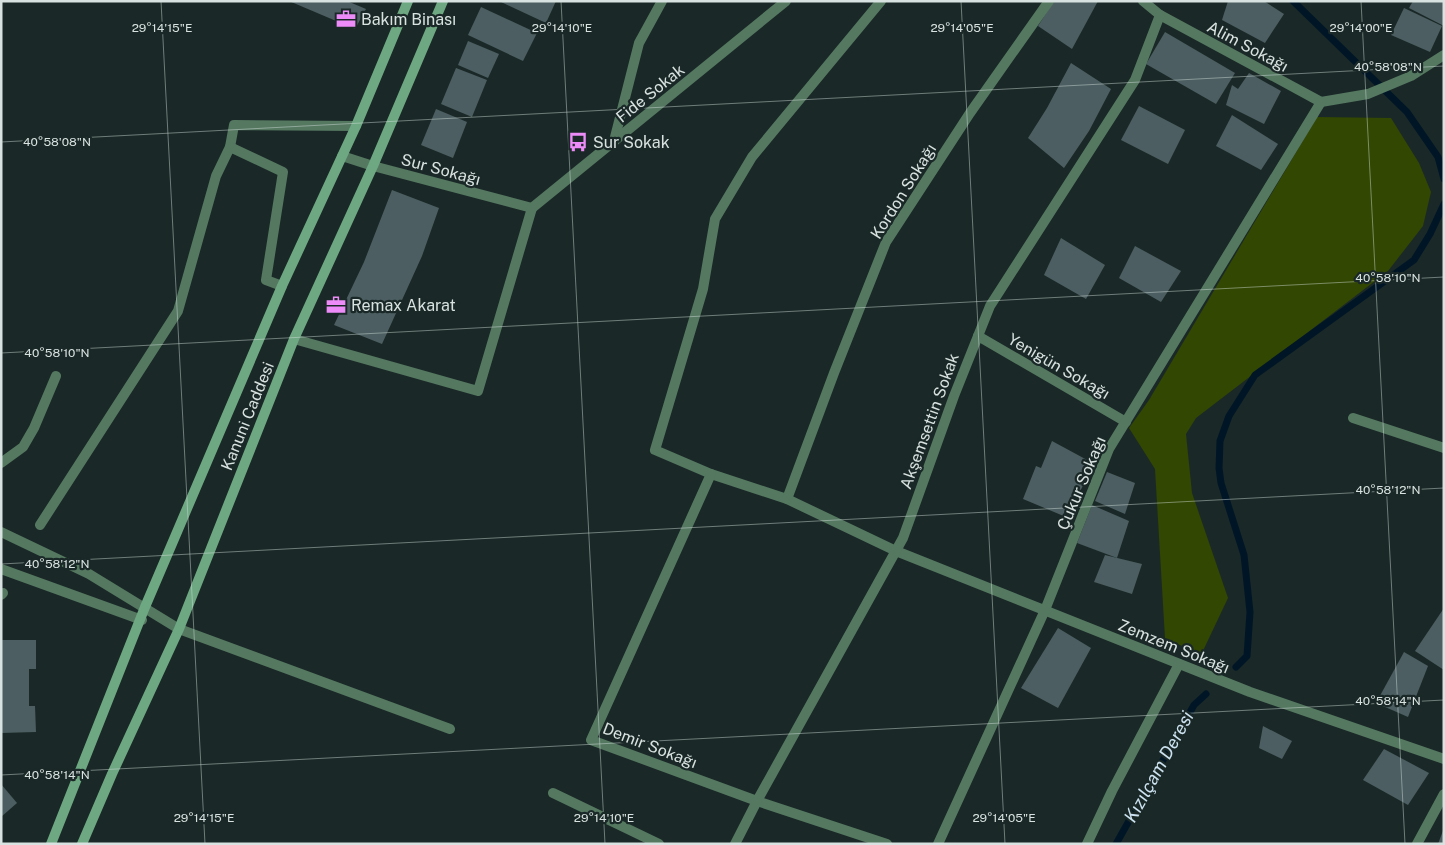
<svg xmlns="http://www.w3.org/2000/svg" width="1445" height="845" viewBox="0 0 1445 845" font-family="'Public Sans',sans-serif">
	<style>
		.green { fill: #324701 }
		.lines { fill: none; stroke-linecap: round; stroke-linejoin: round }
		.stream { stroke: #001627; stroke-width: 7 }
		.building { fill: #4c5e61 }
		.lane { stroke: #557861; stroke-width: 10 }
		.street { stroke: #557861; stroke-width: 10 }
		.secondary { stroke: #6ea882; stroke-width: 10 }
		.ticks { fill: none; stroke: #d8e2e0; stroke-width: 1; stroke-opacity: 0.45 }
		.labels { text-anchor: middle; stroke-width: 4.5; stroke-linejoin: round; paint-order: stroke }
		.poi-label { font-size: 16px; fill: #d8e2e0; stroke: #1a2927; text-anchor: start }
		.street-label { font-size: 16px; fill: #d8e2e0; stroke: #1a2927 }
		.water-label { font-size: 18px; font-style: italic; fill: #cde2f1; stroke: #1a2927 }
		.ticks-label { font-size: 12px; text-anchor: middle; fill: #d8e2e0; stroke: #1a2927; stroke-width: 4.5; stroke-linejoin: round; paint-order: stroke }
	</style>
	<rect width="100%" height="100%" fill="#1a2927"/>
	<path class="green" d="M1317,117L1391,118L1419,163L1431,192L1423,226L1388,271L1196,418L1186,434L1192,493L1228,598L1201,655L1165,638L1155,469L1129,428L1149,400Z"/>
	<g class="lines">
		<g class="stream">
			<path d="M1293,1L1407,112L1438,157L1444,179"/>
			<path d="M1236,667L1247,656L1250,612L1244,555L1221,483L1219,468L1220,441L1229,416L1255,375L1414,260L1430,234L1444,204"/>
			<path d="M1116,844L1194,705L1206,694"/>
		</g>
	</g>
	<g class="building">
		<path d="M289,1H347L366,9L355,29Z"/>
		<path d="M499,1H556L546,23Z"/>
		<path d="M1054,1H1098L1072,49L1038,26Z"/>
		<path d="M1228,1H1264L1284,14L1265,43L1222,20Z"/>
		<path d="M1413,1H1444V26L1409,8Z"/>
		<path d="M481,7L537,33L523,61L468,35Z"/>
		<path d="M1404,8L1442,26L1430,52L1391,35Z"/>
		<path d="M1165,32L1235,73L1216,104L1146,64Z"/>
		<path d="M468,41L499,54L488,78L458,65Z"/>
		<path d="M1071,63L1111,89L1089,131L1064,168L1028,138L1047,108Z"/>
		<path d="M456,68L487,80L472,117L441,104Z"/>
		<path d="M1249,73L1281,91L1264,124L1226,105L1232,85L1238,89Z"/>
		<path d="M1139,106L1185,130L1168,164L1121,140Z"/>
		<path d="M436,109L467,122L453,158L421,145Z"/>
		<path d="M1232,115L1278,144L1261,170L1216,146Z"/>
		<path d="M392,190L439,208L422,256L382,344L334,325L364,262Z"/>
		<path d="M1061,238L1105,265L1086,299L1044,275Z"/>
		<path d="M1135,246L1181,271L1161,302L1119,278Z"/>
		<path d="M1052,441L1089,461L1084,484L1066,517L1023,499L1036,466L1041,468Z"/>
		<path d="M1107,472L1135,483L1125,514L1095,501Z"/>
		<path d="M1092,505L1129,521L1117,558L1077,543Z"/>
		<path d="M1105,555L1142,564L1132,594L1094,582Z"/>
		<path d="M1444,608V670L1415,651Z"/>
		<path d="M1058,628L1091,648L1058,708L1021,688Z"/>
		<path d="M1,640H36V669H29V706H35L36,732L1,733Z"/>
		<path d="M1404,652L1428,666L1408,717L1376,703Z"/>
		<path d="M1263,726L1292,741L1282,759L1259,748Z"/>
		<path d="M1384,749L1429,773L1408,805L1363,780Z"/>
		<path d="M1,784L17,803L1,817Z"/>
		<path d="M1444,828V844H1438Z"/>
	</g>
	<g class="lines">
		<g class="lane">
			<path d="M230,147L234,125L356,126"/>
			<path d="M1,463L23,447L34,428L56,376"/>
			<path d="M40,525L178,311L216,176L230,147L283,172L266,280L282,286"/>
			<path d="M1,532L89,574L179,629L450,729"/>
			<path d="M1,595L3,593"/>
		</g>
		<g class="street">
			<path d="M881,1L752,157L715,219L703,289L655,450L711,474L787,499L896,551L1250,692L1444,759"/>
			<path d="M1143,1L1160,15L1321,102"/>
			<path d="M1321,102L1368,94L1411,76L1444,55"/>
			<path d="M614,141L639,43L662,1"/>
			<path d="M342,156L373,166L532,208"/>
			<path d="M532,208L786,1"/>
			<path d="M978,336L1126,422"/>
			<path d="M294,339L478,391L532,208"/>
			<path d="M1353,418L1444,448"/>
			<path d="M711,474L591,740L757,801L887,844"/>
			<path d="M787,499L834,373L886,242L970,113L1049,1"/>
			<path d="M1,569L142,620"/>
			<path d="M553,793L659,844"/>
			<path d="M735,844L757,801L903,538L954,396L990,306L1135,80L1160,15"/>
			<path d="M938,844L1045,610L1109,449L1321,102"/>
			<path d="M1087,844L1112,791L1179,664"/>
			<path d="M1417,844L1444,794"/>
		</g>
		<g class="secondary">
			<path d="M51,844L145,607L282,286L356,126L408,1"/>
			<path d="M82,844L112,774L179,629L294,339L373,166L443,1"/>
		</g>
	</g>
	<path class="ticks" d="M161,1L205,844M561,1L605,844M961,1L1005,844M1361,1L1405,844M1,142L1444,66M1,353L1444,277M1,564L1444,488M1,775L1444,700"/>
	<defs>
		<symbol id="office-bare" viewBox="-9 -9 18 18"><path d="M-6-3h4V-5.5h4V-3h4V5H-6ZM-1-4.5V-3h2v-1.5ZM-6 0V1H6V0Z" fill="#ed8cf9" stroke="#1a2927" stroke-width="2.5" paint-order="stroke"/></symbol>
		<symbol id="bus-bare" viewBox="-9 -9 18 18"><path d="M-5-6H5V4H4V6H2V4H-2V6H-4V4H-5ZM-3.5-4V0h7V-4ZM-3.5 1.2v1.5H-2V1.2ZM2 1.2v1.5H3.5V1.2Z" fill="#ed8cf9" stroke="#1a2927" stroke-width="2.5" paint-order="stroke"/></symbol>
	</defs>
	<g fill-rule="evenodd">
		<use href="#office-bare" x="332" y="5" width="28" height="28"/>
		<use href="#bus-bare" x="564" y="128" width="28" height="28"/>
		<use href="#office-bare" x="322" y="291" width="28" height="28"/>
	</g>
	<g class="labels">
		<g class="poi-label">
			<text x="361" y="25">Bakım Binası</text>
			<text x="593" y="148">Sur Sokak</text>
			<text x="351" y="311">Remax Akarat</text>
		</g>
		<g class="street-label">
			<text transform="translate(1248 46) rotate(28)" y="6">Alim Sokağı</text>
			<text transform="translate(650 93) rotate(-39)" y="6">Fide Sokak</text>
			<text transform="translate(441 169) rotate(15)" y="6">Sur Sokağı</text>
			<text transform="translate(903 191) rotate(-58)" y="6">Kordon Sokağı</text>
			<text transform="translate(1059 366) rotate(30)" y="6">Yenigün Sokağı</text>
			<text transform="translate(247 416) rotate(-68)" y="6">Kanuni Caddesi</text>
			<text transform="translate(929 421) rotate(-70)" y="6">Akşemsettin Sokak</text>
			<text transform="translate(1081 483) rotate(-67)" y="6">Çukur Sokağı</text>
			<text transform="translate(1174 646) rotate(22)" y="6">Zemzem Sokağı</text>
			<text transform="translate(650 745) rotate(21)" y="6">Demir Sokağı</text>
		</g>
		<g class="water-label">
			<text transform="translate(1159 767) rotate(-61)" y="6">Kızılçam Deresi</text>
		</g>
	</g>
	<g class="ticks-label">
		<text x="162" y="32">29°14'15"E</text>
		<text x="562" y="32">29°14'10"E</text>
		<text x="962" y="32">29°14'05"E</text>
		<text x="1361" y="32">29°14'00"E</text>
		<text x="1388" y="71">40°58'08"N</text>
		<text x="57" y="146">40°58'08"N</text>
		<text x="1388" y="282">40°58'10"N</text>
		<text x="57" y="357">40°58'10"N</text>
		<text x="1388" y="494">40°58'12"N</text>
		<text x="57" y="568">40°58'12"N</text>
		<text x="1388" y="705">40°58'14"N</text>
		<text x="57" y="779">40°58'14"N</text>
		<text x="204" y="822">29°14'15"E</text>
		<text x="604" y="822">29°14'10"E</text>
		<text x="1004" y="822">29°14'05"E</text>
	</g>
	<rect width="1445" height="845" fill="none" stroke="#d8e2e0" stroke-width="5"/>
</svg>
